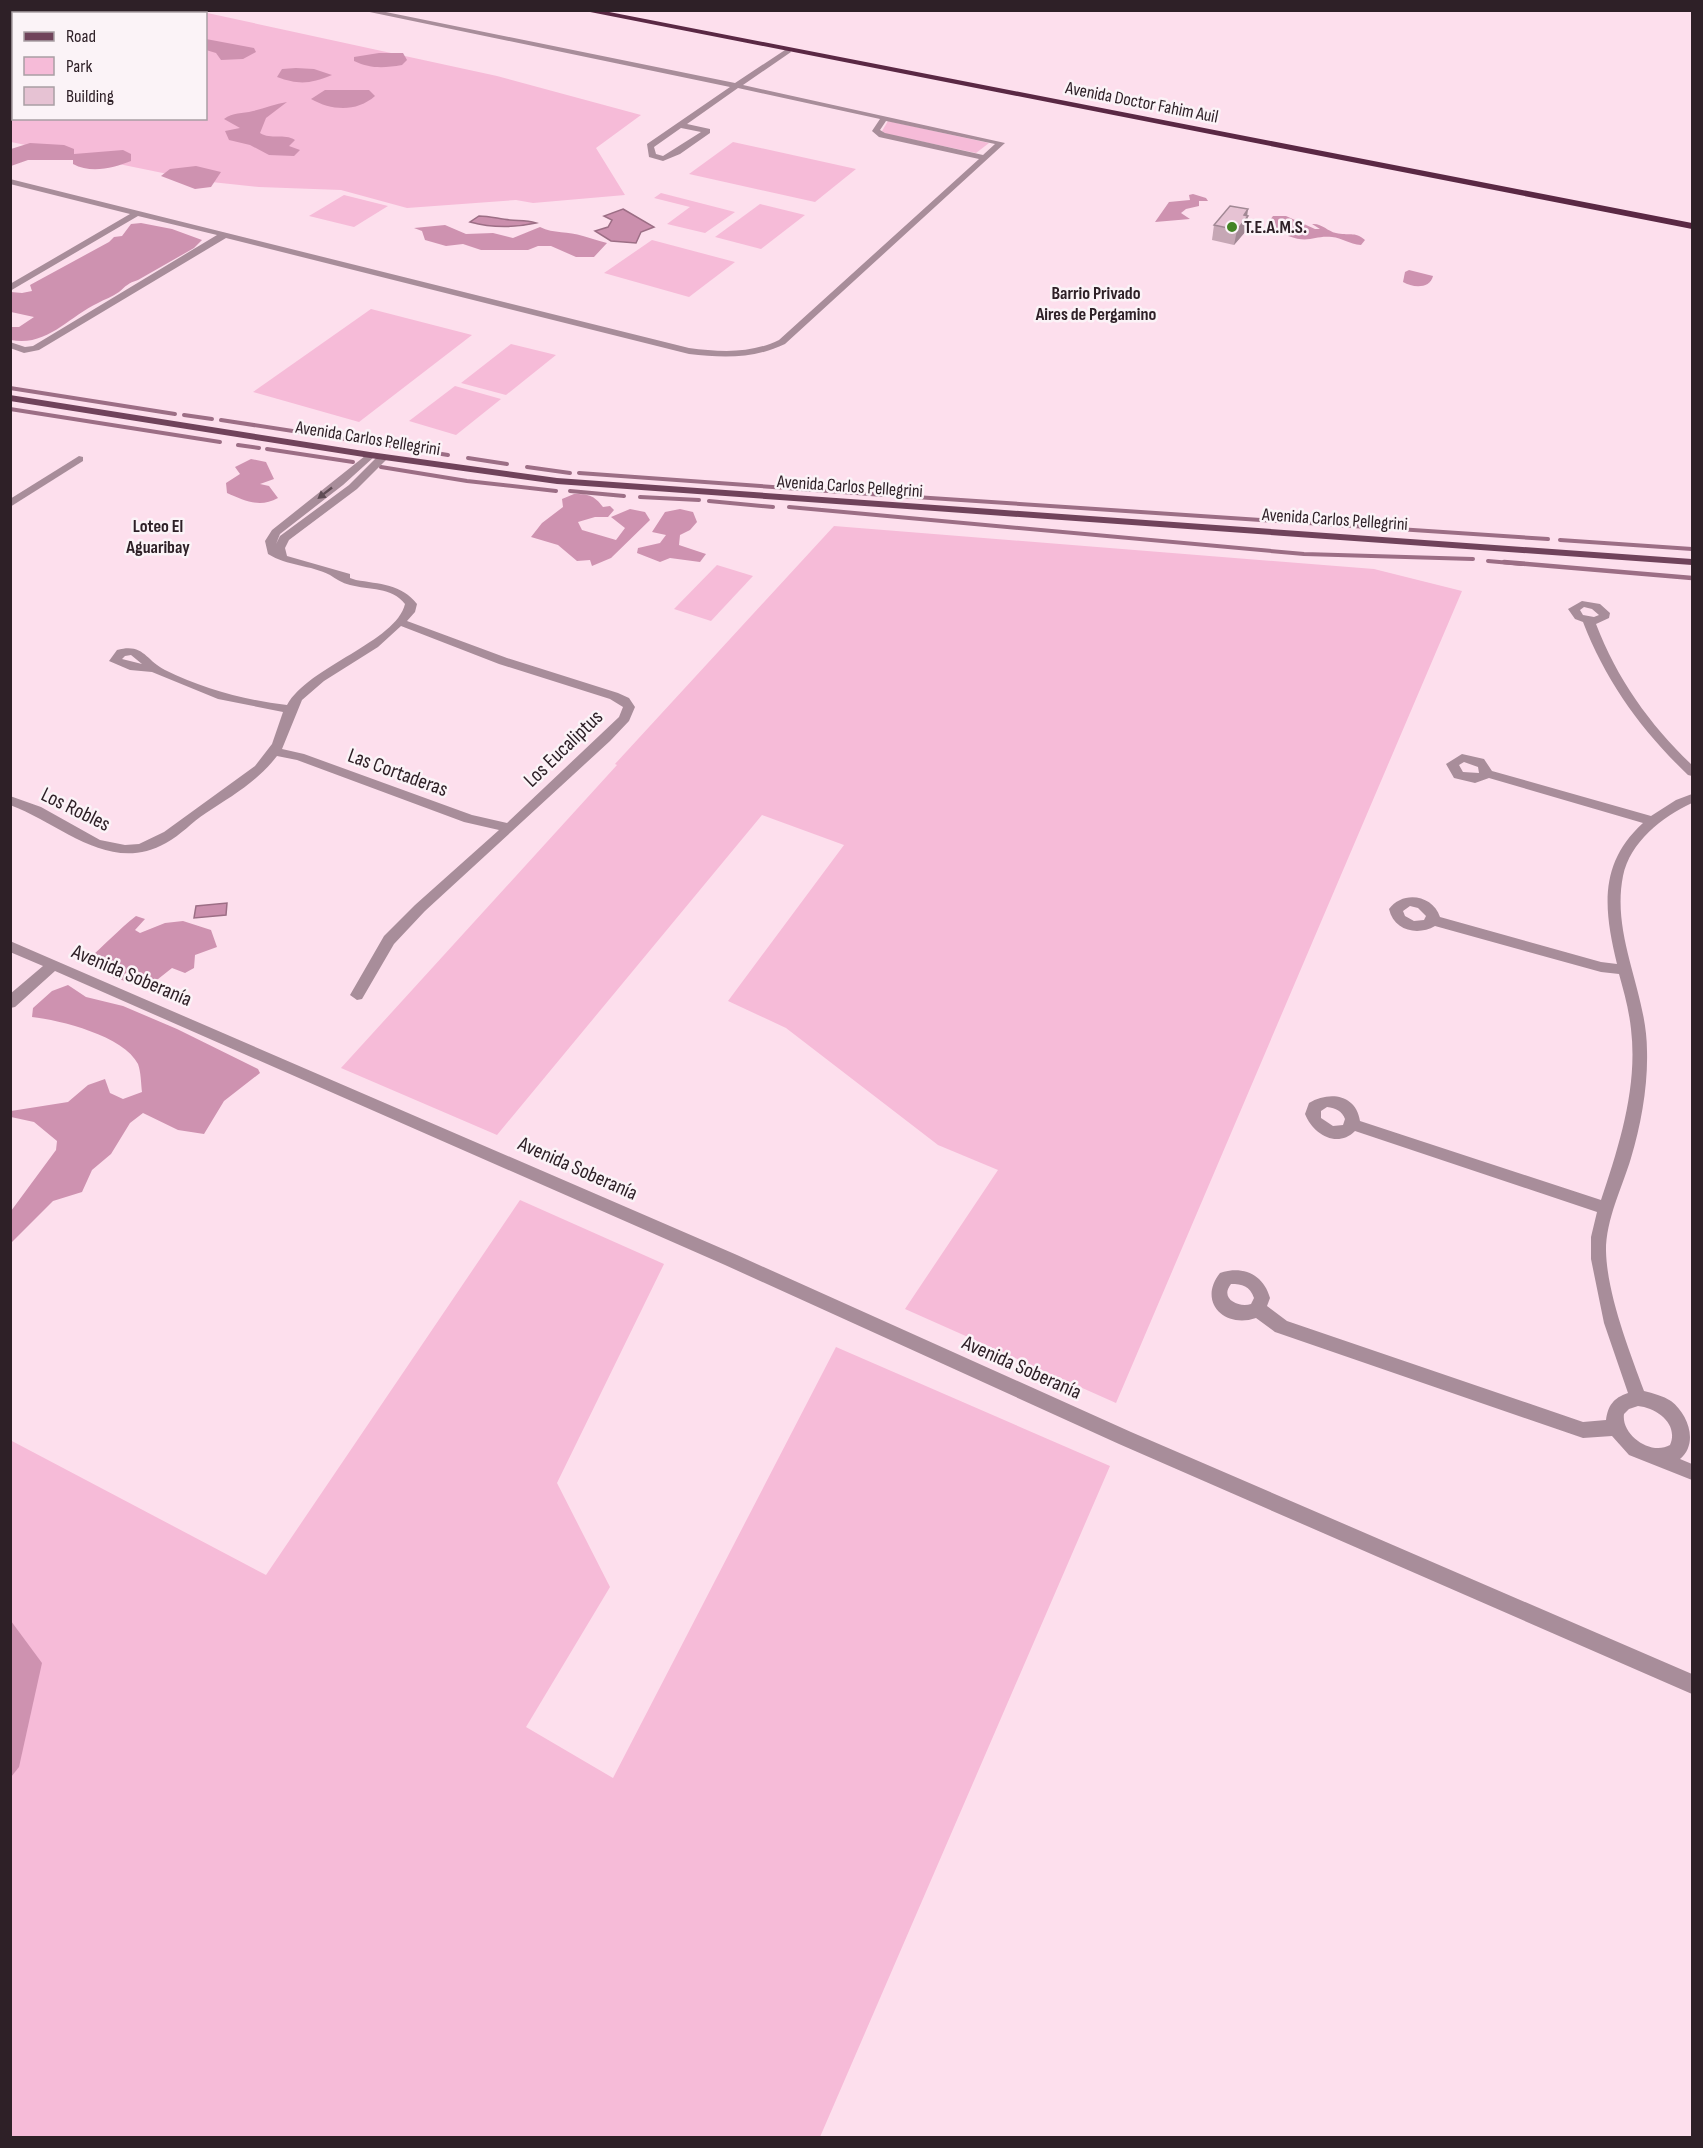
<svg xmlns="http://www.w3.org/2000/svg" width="1703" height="2148" viewBox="0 0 1703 2148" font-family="'Sofia Sans Condensed',sans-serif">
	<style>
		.green { fill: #f6bbd8; fill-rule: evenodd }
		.forest { fill: #ce92b0 }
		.water { fill: #cb8fad; stroke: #9c6e85; stroke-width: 1.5 }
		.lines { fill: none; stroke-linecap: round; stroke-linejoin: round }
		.stream-far1 { stroke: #9c6e85; stroke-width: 4 }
		.stream { stroke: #9c6e85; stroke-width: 4.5 }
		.minor { fill: #a88d9a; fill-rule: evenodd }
		.major { fill: #70435b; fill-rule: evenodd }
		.highway { fill: #5a2844; fill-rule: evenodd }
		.wall { fill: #c6a7b5 }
		.shaded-wall { fill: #a18894 }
		.building { fill: #e6c2d3; stroke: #a18894; stroke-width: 1.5 }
		.oneway { fill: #5f4c55 }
		.poi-dot { fill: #438425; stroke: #fbf3f7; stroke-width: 2 }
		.labels { text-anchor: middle; stroke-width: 5; stroke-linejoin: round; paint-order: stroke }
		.far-street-label { font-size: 18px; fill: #2e2027; stroke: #fbf3f7 }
		.far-poi-label { font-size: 18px; font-weight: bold; fill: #2e2027; stroke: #fbf3f7; text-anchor: start }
		.far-neighbourhood-label { font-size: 18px; font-weight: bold; fill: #2e2027; stroke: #fbf3f7 }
		.street-label { font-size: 21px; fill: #2e2027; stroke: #fbf3f7 }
	</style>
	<rect width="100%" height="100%" fill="#fddfed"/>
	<g class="green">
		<path d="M10,11H198L497,76L641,115L596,148L625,195L533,203L516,200L407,208L341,190L259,187L202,181L11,142ZM14,14H206V118H14Z"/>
		<path d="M888,121L989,143L976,153L886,134L882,131Z"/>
		<path d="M733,142L856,169L815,202L689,174Z"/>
		<path d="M661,193L735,212L705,233L667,224L690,207L654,198Z"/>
		<path d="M344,195L388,206L354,227L309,216Z"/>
		<path d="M760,204L805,215L761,249L715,237Z"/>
		<path d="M652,240L735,262L689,297L604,273Z"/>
		<path d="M371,309L472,335L359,422L253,392Z"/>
		<path d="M511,344L556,355L506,395L461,383Z"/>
		<path d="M455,386L501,399L456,435L409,421Z"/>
		<path d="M834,526L1374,569L1462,591L1116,1403L905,1309L998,1170L938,1145L786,1028L728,1001L844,845L762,815L497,1135L341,1068L617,765L615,764Z"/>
		<path d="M717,565L753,576L711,621L674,609Z"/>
		<path d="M520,1200L664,1264L557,1483L610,1587L526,1727L613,1778L836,1347L1110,1466L820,2137L11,2138L10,1440L266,1575Z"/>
	</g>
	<g class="forest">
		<path d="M206,39L254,48L256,52L243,59L221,60L216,53L206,50Z"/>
		<path d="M379,53H403L407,60L402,65C384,68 371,69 354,61V57Z"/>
		<path d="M296,68L314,69L332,75C310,84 299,85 277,77L282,69Z"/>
		<path d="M325,90H369L375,96C357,112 332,111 311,99Z"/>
		<path d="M287,102L266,118L260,133C271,140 284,133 295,140L289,146L300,150L294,156L269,155L250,145L229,140L225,131L240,128L224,119C233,112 242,114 253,111C265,108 275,104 287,102Z"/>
		<path d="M30,143L64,145L74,149V154L123,150L131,154V161C114,168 91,174 73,164V160H28L11,166V149Z"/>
		<path d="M196,166L221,172L211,187L195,189L161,176L170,169Z"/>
		<path d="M1193,194L1206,198L1208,201H1199V206L1186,209L1181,213L1190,219L1155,222L1169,202L1190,200L1189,195Z"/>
		<path d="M1273,216H1286L1315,229H1320L1312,224C1322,223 1327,231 1336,233C1348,236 1355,231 1365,240L1361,245C1349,244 1342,238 1332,237C1314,235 1310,244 1288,236L1292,232L1285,229H1273L1274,225L1270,220Z"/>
		<path d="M141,223L172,229L202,240L194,248L138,280C128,283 126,286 119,292C112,297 105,299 98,303C68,317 47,347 11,340V327H19L34,317L11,312V292L22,293L32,291L30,285L109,242L114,237L122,236L131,224Z"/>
		<path d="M445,225L466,234L493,233L513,238L540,227C554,234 568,231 583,236C591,238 598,241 607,243L594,257H576L551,246H538L528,250H481L463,244L446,246L425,240L422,231L414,228Z"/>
		<path d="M1409,270L1433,276C1430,289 1413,288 1403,282L1405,272Z"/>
		<path d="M251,459L266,462L274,479L260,484L269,486L278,498C260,508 245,501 227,493L226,483L240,474L235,467Z"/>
		<path d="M574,494C588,494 594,495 603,507L610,506L614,510L608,517H595L578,522L582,530L616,540L625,528L611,517L630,509L645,512L650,520L611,558L592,566L590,560L577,561L558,545L531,537L542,523L563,507L562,499Z"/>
		<path d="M680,509L693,512L697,522L690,530L680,535L679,545L706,554L700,562L670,558L660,562L637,553L638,548L660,543L666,535L652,532L665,512Z"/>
		<path d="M136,916L145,919L135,930L140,933L165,923L183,921L211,930L217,947L195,955L194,968L185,973L172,968L148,987L114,978L101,965L87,960C104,946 118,930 136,916Z"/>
		<path d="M68,985L86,997L123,1006L177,1029L258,1069L260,1073L224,1101L204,1134L178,1130L143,1113L130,1123L111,1154L92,1170L82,1192L53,1201L11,1243V1211L56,1150L57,1141L34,1122L11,1117V1111L68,1102L88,1085L105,1079L110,1093L123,1099L142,1092C141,1084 141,1072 138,1064C124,1036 60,1020 32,1017L33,1008L52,991Z"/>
		<path d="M11,1621L42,1663L19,1767L11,1777Z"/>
	</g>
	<g class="water">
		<path d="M623,209L654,227L641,232L636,243L611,241L595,231L608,227L612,220L604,216Z"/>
		<path d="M479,216C490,216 499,219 510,220C519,221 526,220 536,223C513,228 492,228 470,222Z"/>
		<path d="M227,903L226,915L194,918L196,906Z"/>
	</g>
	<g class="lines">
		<g class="stream-far1">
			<path d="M10,388L175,414"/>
			<path d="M10,409L220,442"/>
			<path d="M184,415L212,419"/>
			<path d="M221,420L351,440"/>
			<path d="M360,441L448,455"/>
			<path d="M238,445L259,448"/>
			<path d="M267,449L353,462"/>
			<path d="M468,458L507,464"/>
			<path d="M381,467L467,481L556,491"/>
			<path d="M527,467L570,473"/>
			<path d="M579,473L884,495"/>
			<path d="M570,491L624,496"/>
			<path d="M900,496L1548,539"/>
			<path d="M640,497L699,500"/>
			<path d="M709,501L773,507"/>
			<path d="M789,507L1304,554L1473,559"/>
			<path d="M1560,540L1692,549"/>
			<path d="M1488,561L1522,564"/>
		</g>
		<path class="stream" d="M1504,562L1692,578"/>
		<g class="minor">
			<path d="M360,10H376L735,83L788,48L791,52L743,85L1005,143L785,344C754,359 723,358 689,354L226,238L39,350L24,353L10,348V342L25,347L33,346L217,235L138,216L10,291V284L130,214L10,184V179L689,348C720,352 750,354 779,340L979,159L879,137L872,131L880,119L738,88L687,124L710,129V133L680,154L663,161L649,157L647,144L730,87ZM886,121L995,144L983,155L885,133L880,130ZM681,128L701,132L663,156L656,154L654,147Z"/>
			<path d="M370,452L375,455L374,457L343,485L280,534L276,544L280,536L349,485L379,455H387V459L357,489L289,540L285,548L287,556L350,574V578L356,580C379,584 402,584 417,604L415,612L407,621L507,658L618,693L629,698L635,707L629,721L610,741L425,911L394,944L362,999L357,1000L350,995L384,936L415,905L499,830L464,822L297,760L277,756C258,781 232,796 206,813C192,822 181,835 166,843C109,875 62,824 10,805V796L41,807L100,840L125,845L139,844L164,832L255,766L272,744L283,712L218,699L152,672L130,670L109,661L117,650C144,643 145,660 165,670C204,689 244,700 287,705C309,666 396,642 405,604C392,587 369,590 350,585C342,583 336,579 330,575C311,565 287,566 268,554L265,541L272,530ZM401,626L499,664L610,699L623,707L619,717L507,823L472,815L304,754L282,749L302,700L324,681L378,647ZM131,655L142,664L122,659L125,656Z"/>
			<path d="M79,456L83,457V461L10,507V499Z"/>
			<path d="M1582,601L1600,604L1610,613L1609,618L1596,624C1617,679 1650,725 1692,765V776L1688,775C1642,731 1606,682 1583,622L1575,619L1568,609ZM1584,607L1592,609L1599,615L1594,617L1583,615L1580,610Z"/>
			<path d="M1462,754L1484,759L1492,771L1651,816L1676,800L1692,794V803C1662,817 1630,842 1623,876C1611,936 1647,992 1647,1051C1648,1086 1641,1125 1631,1158C1622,1188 1606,1219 1606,1251C1607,1294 1629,1350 1644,1391C1653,1393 1663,1396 1671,1401C1688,1414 1699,1443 1680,1459L1692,1464V1480L1629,1455L1612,1436L1583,1438L1275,1332L1256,1318C1225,1329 1197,1302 1220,1273C1243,1265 1264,1275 1270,1298L1267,1306L1287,1321L1583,1422L1606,1420C1608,1406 1613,1398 1628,1393L1604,1323L1591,1259V1237L1597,1212L1355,1131C1337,1149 1313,1134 1305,1114L1309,1103C1329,1091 1356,1094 1360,1121L1601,1200C1619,1146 1638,1087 1631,1029C1629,1010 1624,992 1619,974L1601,972L1435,926C1418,936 1394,931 1389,909C1403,890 1433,895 1440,917L1601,962L1617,964C1604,910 1598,864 1643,823L1489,778L1475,783L1454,778L1446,764ZM1464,762L1478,767L1479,773L1463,772L1459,765ZM1410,906L1418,908L1426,916L1424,920L1414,921L1405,916L1403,911ZM1327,1107C1336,1108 1342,1111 1345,1119L1343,1125L1333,1126L1321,1118V1111ZM1231,1284C1242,1284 1250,1286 1254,1298L1251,1304C1239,1308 1219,1299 1231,1284ZM1638,1406C1657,1408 1679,1424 1670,1445C1651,1456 1621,1435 1624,1414L1629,1409Z"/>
			<path d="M10,941L737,1255L1131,1432L1692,1674V1694L1119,1444L725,1265L55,971L15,1007L10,1008V994L43,966L10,952Z"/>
		</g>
		<path class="major" d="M10,395L370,452L557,478L1692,559V565L557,484L370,458L10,401Z"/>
		<path class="highway" d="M580,10H599L1692,223V229Z"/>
	</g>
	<path class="wall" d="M1214,225L1246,231L1234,245L1212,240Z"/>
	<path class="shaded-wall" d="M1248,209L1247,218L1248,216L1246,231L1234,245L1237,230L1244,215Z"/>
	<path class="building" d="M1230,206L1248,209L1244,215L1248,216L1237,230L1214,225Z"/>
	<defs><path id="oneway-solid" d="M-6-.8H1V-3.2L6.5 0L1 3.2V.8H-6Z" transform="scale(1.5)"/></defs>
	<use class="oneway" href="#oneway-solid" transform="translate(325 493) rotate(142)"/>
	<circle class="poi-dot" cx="1232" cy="227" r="6"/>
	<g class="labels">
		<g class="far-street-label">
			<text transform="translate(1142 102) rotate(11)" y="6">Avenida Doctor Fahim Auil</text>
			<text transform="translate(368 438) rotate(9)" y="6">Avenida Carlos Pellegrini</text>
			<text transform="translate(850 486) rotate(4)" y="6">Avenida Carlos Pellegrini</text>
			<text transform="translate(1335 519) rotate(4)" y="6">Avenida Carlos Pellegrini</text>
		</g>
		<g class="far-poi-label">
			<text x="1244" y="233">T.E.A.M.S.</text>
		</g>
		<g class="far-neighbourhood-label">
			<text x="1096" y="299">Barrio Privado<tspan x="1096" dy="21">Aires de Pergamino</tspan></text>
			<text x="158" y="532">Loteo El<tspan x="158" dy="21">Aguaribay</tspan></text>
		</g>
		<g class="street-label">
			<text transform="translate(563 748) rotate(-44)" y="7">Los Eucaliptus</text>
			<text transform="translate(398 772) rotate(20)" y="7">Las Cortaderas</text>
			<text transform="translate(76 809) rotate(26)" y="7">Los Robles</text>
			<text transform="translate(132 975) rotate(23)" y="7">Avenida Soberanía</text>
			<text transform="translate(578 1168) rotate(24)" y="7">Avenida Soberanía</text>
			<text transform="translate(1022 1367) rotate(24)" y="7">Avenida Soberanía</text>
		</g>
	</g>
	<rect width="1703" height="2148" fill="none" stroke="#2e2027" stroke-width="24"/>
	<rect x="12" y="12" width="195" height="108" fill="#fbf3f7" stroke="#a99fa4" stroke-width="1.5"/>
	<rect x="24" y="32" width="30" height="9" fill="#70435b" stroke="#a99fa4" stroke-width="1.5"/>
	<text x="66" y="42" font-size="18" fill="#2e2027">Road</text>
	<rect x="24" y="57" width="30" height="18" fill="#f6bbd8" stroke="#a99fa4" stroke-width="1.5"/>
	<text x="66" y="72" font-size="18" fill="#2e2027">Park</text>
	<rect x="24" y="87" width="30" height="18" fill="#e6c2d3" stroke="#a99fa4" stroke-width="1.5"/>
	<text x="66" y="102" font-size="18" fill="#2e2027">Building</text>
</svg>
